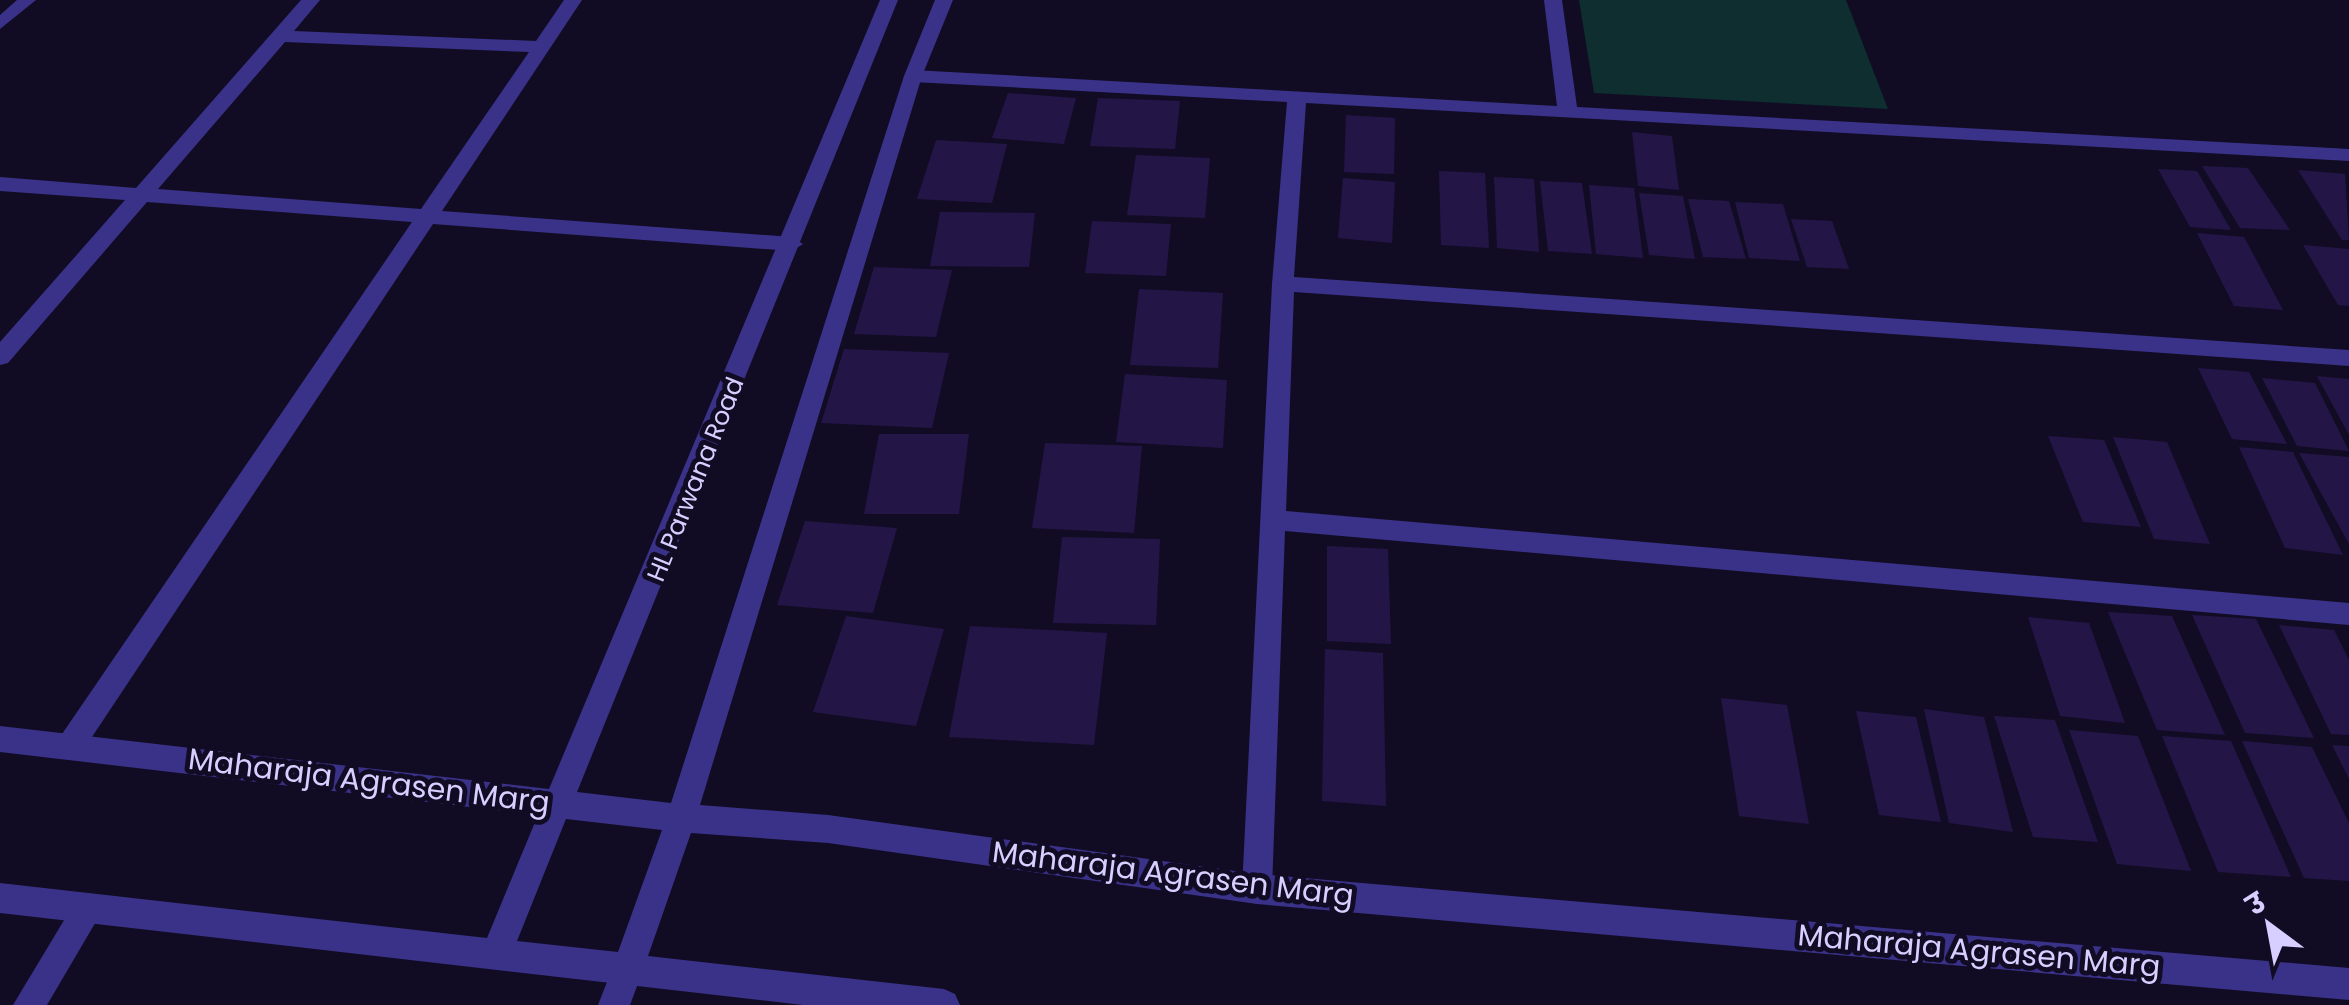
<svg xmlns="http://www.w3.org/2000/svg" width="2349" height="1005" viewBox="0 0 2349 1005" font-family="Poppins,'Noto Sans Devanagari',sans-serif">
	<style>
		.green { fill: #0e2e2f }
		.building { fill: #231647 }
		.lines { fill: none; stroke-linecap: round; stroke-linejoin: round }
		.minor { fill: #3a3288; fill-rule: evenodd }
		.tertiary { fill: #3a3288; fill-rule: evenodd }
		.labels { text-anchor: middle; stroke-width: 10; stroke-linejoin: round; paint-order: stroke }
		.street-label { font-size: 25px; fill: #d7cfff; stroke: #110c24 }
		.near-street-label { font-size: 30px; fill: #d7cfff; stroke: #110c24 }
	</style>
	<rect width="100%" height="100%" fill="#110c24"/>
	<path class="green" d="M1579,0H1846L1888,109L1594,93Z"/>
	<g class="building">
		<path d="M1008,93L1076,98L1064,144L992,138Z"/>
		<path d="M1098,98L1180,101L1175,149L1090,146Z"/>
		<path d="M1346,115L1395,118L1394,174L1344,172Z"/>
		<path d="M1632,132L1672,136L1679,190L1638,186Z"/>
		<path d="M936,140L1007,144L992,203L917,199Z"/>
		<path d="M1136,155L1210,158L1205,218L1127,215Z"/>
		<path d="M2202,166L2248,168L2290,230L2240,228Z"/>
		<path d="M2158,169L2197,171L2231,230L2190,227Z"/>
		<path d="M2298,170L2345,174L2349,240H2342Z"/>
		<path d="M1439,171L1485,173L1489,248L1441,245Z"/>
		<path d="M1494,177L1534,179L1539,252L1497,248Z"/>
		<path d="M1343,178L1395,182L1392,243L1338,238Z"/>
		<path d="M1540,181L1582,183L1592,254L1548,251Z"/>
		<path d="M1589,185L1634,188L1643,258L1596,254Z"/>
		<path d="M1639,193L1683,196L1695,259L1649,255Z"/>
		<path d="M1688,199L1729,201L1746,259L1703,257Z"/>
		<path d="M1735,202L1783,204L1800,261L1749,258Z"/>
		<path d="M940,212L1035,213L1029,267L930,266Z"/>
		<path d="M1791,219L1832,221L1849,269L1807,267Z"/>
		<path d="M1092,221L1171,224L1166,276L1085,273Z"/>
		<path d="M2197,233L2244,237L2283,310L2234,306Z"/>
		<path d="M2303,245L2349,249V306L2338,305Z"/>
		<path d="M874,267L952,270L936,337L854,334Z"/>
		<path d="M1139,289L1223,293L1218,368L1130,365Z"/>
		<path d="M844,349L949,353L932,428L821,423Z"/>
		<path d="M2198,368L2249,372L2287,444L2232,439Z"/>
		<path d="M1125,374L1227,380L1223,448L1116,442Z"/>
		<path d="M2317,376L2349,379V435Z"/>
		<path d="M2262,378L2315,383L2349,451L2297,446Z"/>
		<path d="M879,434H969L959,514H864Z"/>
		<path d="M2048,436L2104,440L2141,527L2083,522Z"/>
		<path d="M2113,437L2167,442L2210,544L2154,539Z"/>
		<path d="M1045,443L1142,446L1134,533L1032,528Z"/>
		<path d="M2239,447L2293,452L2343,555L2285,548Z"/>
		<path d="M2299,453L2349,457V544Z"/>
		<path d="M805,521L897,528L873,613L777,605Z"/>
		<path d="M1062,537L1160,539L1156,625L1053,623Z"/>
		<path d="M1327,546L1388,549L1391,644L1327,641Z"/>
		<path d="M2108,612L2172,616L2225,735L2157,730Z"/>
		<path d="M2192,615L2256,619L2314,738L2245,733Z"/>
		<path d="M846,616L944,629L916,726L813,712Z"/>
		<path d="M2028,617L2089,623L2125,723L2060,716Z"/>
		<path d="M2279,625L2334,630L2349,660V735L2331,734Z"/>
		<path d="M970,626L1107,633L1094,745L949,737Z"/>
		<path d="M1325,649L1383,653L1386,806L1322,801Z"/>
		<path d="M1721,698L1787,705L1809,824L1739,816Z"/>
		<path d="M1924,709L1984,717L2013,832L1949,823Z"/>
		<path d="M1856,711L1916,717L1941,822L1879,815Z"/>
		<path d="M1994,716L2055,720L2098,842L2033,837Z"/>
		<path d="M2069,730L2138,736L2191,871L2117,864Z"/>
		<path d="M2162,736L2231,741L2291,877L2218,872Z"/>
		<path d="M2242,741L2312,747L2349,823V881L2304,878Z"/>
		<path d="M2332,745L2349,746V779Z"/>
	</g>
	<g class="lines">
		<g class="minor">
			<path d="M17,0H36L0,29V15Z"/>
			<path d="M301,0H320L294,31L536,41L564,0H582L442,211L792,237L803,244L792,251L433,224L80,755L70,759L60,755L56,746L60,737L412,222L147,202L8,363L0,365V342L125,200L0,191V177L136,188ZM285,42L529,52L421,209L158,189Z"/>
			<path d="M1544,0H1562L1577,107L2349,149V161L1306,103L1294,277L2349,350V366L1294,292L1286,511L2349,603V625L1285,531L1272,889L1268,900L1257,904L1246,900L1242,889L1272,284L1287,102L913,82L904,76L913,70L1557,106Z"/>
			<path d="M89,893L100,897L104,908L47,1005H13L78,897Z"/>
			<path d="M627,954L638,959L643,970L630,1005H598L616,959Z"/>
		</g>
		<path class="tertiary" d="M880,0H898L577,792L671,803L904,76L935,0H953L922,76L700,805L828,815L1257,874L2349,968V1000L1257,904L828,843L691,833L648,956L944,989L955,994L960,1005H803L0,913V883L487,938L538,815L0,752V726L549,789ZM566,819L662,830L618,952L517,941Z"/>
	</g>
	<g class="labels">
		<g class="street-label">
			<text transform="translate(695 479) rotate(-68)" y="9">HL Parwana Road</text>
		</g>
		<g class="near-street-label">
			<text transform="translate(369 781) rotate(7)" y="10">Maharaja Agrasen Marg</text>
			<text transform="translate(1173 874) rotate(7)" y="10">Maharaja Agrasen Marg</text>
			<text transform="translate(1979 951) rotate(5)" y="10">Maharaja Agrasen Marg</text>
		</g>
	</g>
	<g transform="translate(2269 925) rotate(328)" stroke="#110c24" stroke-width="8" paint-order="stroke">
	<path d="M0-8L18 38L0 25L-18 38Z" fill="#d7cfff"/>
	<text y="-15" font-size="28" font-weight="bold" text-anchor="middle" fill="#d7cfff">उ</text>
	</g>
</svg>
